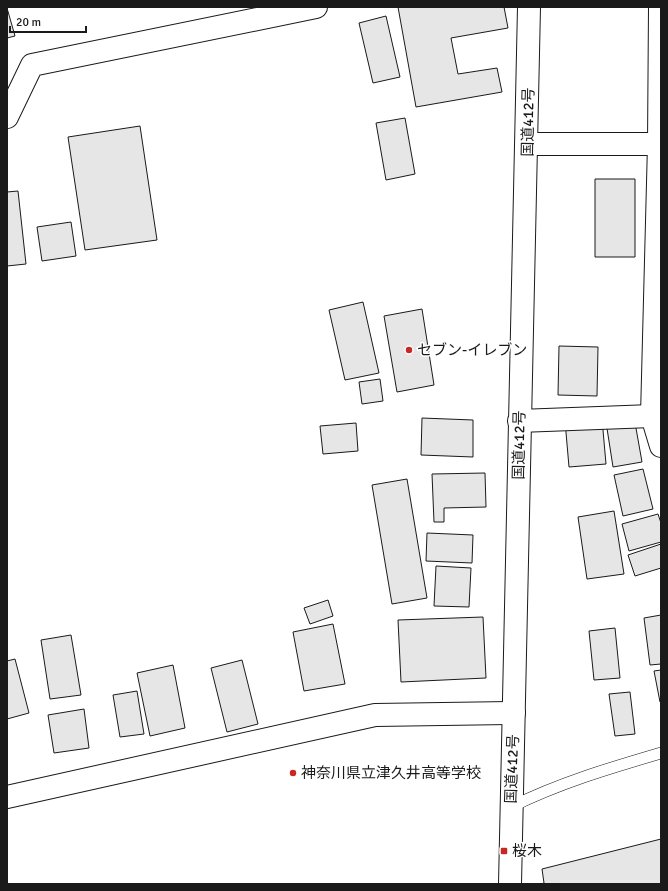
<svg xmlns="http://www.w3.org/2000/svg" width="668" height="891" font-family="Signika,'Noto Sans JP',sans-serif">
<rect width="100%" height="100%" fill="#fff"/>
<path fill="#e6e6e6" stroke="#1a1a1a" d="M398,7h106l4,21 -57,10 7,36 39,-6 5,24 -86,15z
M7,8l8,28 -8,2z
M386,16l14,61 -27,6 -14,-60z
M405,118l10,56 -29,6 -10,-57z
M140,126l17,114 -72,10 -17,-113z
M595,179h40v78h-40z
M18,191l8,73 -19,2v-74z
M71,222l5,34 -34,5 -5,-34z
M363,302l16,71 -34,7 -16,-70z
M422,309l12,76 -37,7 -13,-76z
M559,346l39,1 -1,49 -39,-1z
M380,379l3,22 -21,3 -3,-22z
M634,417l8,45 -29,5 -7,-45z
M422,418l51,2v37l-52,-2z
M602,419l4,45 -37,3 -4,-46z
M356,423l2,28 -35,3 -3,-28z
M643,469l10,40 -30,7 -9,-41z
M485,473l1,34 -42,1v14h-10l-2,-48z
M407,479l20,119 -35,6 -20,-119z
M614,511l10,63 -37,5 -9,-62z
M658,514l3,9v19l-32,9 -7,-27z
M427,533l46,2 -1,28 -46,-2z
M661,544v24l-26,8 -7,-21z
M436,566l35,2 -2,39 -35,-1z
M328,600l5,16 -23,8 -6,-16z
M661,615v49l-11,1 -6,-47z
M483,617l3,61 -85,4 -3,-62z
M333,624l12,60 -41,7 -11,-59z
M615,628l5,50 -26,2 -5,-49z
M71,635l10,60 -31,4 -9,-59z
M15,659l14,54 -22,6v-58z
M242,660l16,64 -31,8 -16,-64z
M173,665l12,63 -35,8 -13,-63z
M661,670v32h-1l-6,-31z
M137,691l7,43 -24,3 -7,-42z
M630,692l5,42 -20,2 -6,-42z
M84,709l5,39 -35,5 -6,-38z
M661,839v45h-119l2,-1 -2,-14z"/>
<g fill="none" stroke-linecap="round" stroke-linejoin="round">
<defs>
<path id="service" d="M511,807c48,-24 99,-39 150,-54"/>
<path id="minor" d="M7,117l25,-52 284,-58
M659,144l1,-137
M519,421l133,-5
M7,797l368,-82 139,-2"/>
<path id="tertiary" d="M528,144h133
M659,144l-7,272 9,30"/>
<path id="trunk" d="M510,884l19,-877"/>
</defs>
<use href="#service" stroke="#1a1a1a" stroke-width="12"/>
<use href="#minor" stroke="#1a1a1a" stroke-width="24"/>
<use href="#tertiary" stroke="#1a1a1a" stroke-width="24"/>
<use href="#trunk" stroke="#1a1a1a" stroke-width="24"/>
<use href="#service" stroke="#fff" stroke-width="11"/>
<use href="#minor" stroke="#fff" stroke-width="22"/>
<use href="#tertiary" stroke="#fff" stroke-width="22"/>
<use href="#trunk" stroke="#fff" stroke-width="22"/>
</g>
<g fill="#c62828" stroke="#fff" stroke-width="1.5">
<circle cx="409" cy="350" r="4"/>
<circle cx="293" cy="773" r="4"/>
<rect x="500" y="847" width="8" height="8" rx="2"/>
</g>
<g text-anchor="middle" stroke-width="3" stroke-linejoin="round" paint-order="stroke">
<g font-size="15" fill="#1a1a1a" stroke="#fff">
<text transform="translate(528 122) rotate(-89)" y="5">国道412号</text>
<text transform="translate(519 445) rotate(-89)" y="5">国道412号</text>
<text transform="translate(512 769) rotate(-88)" y="5">国道412号</text>
</g>
<g font-size="15" fill="#1a1a1a" stroke="#fff" text-anchor="start">
<text x="417" y="355">セブン-イレブン</text>
<text x="301" y="778">神奈川県立津久井高等学校</text>
<text x="512" y="856">桜木</text>
</g>
</g>
<rect width="668" height="891" fill="none" stroke="#1a1a1a" stroke-width="16"/>
<path d="M10 26v6h76v-6" fill="none" stroke="#1a1a1a" stroke-width="2"/>
<text x="16" y="26" font-size="12" fill="#1a1a1a" stroke="#ffffff" stroke-width="3" paint-order="stroke">20 m</text>
</svg>
